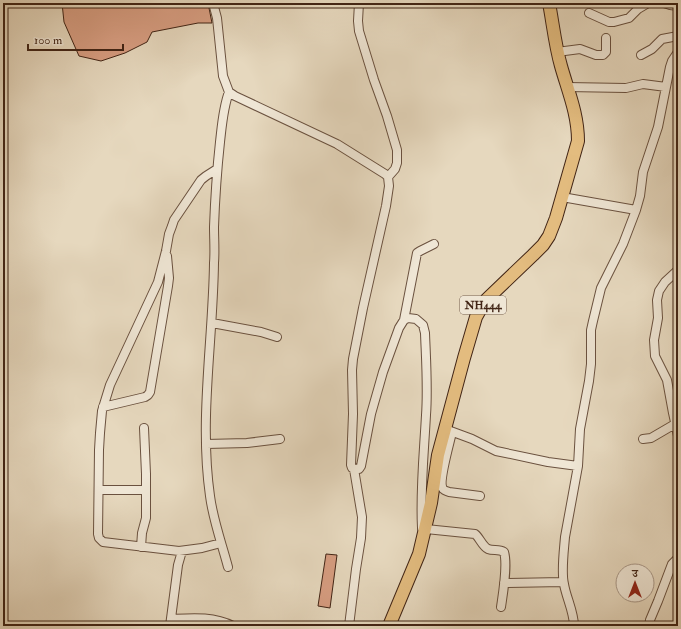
<svg xmlns="http://www.w3.org/2000/svg" width="681" height="629" font-family="'IM FELL Double Pica','Noto Serif Devanagari',serif">
<rect width="100%" height="100%" fill="#e6d8be"/>
<filter id="stains"><feTurbulence type="fractalNoise" baseFrequency=".005" numOctaves="4"/><feColorMatrix values="0 0 0 0 .2 0 0 0 0 .09 0 0 0 0 .02 0 0 0 .5 -.17"/></filter>
<radialGradient id="worn" r=".72"><stop offset=".6" stop-color="#630" stop-opacity="0"/><stop offset="1" stop-color="#630" stop-opacity=".3"/></radialGradient>
<path fill="#d79d81" stroke="#412415" d="M62,3h146l4,20h-14l-46,9 -5,10 -22,11 -24,8 -22,-5 -15,-34z
M326,554l11,1 -7,53 -12,-2z"/>
<g fill="none" stroke-linecap="round" stroke-linejoin="round">
<defs>
<path id="minor" d="M213,3l4,15 6,58 6,16 6,4 102,48 48,30 3,3 1,9 -3,20 -23,102 -10,51 -1,11 1,44 -2,51 1,3 7,1 2,-3 10,-52 12,-42 16,-44 5,-8 4,-2 8,1 7,6 2,8c1,27 3,55 1,82 -2,38 -6,75 -4,113
M359,3l-1,18 1,10 15,49 13,36 10,34v13l-2,6 -7,8
M664,3l6,2 8,1
M589,13l20,9h5l15,-4 9,-9 10,-6
M557,52l23,-3 16,6h7l3,-3v-14
M641,55l11,-6 10,-10 16,-3
M567,87l59,1 17,-4 23,3
M217,169l-11,7 -5,4 -27,40 -2,6 -3,8 -3,17 -8,31 -48,103 -8,26 -2,22 -1,17 -1,84 1,4 4,4 76,9 23,-3 19,-5
M562,197l74,13
M678,270l-13,12 -6,9 -2,9 1,18 -4,22 1,16 12,24 6,33 5,23
M404,320l13,-67 3,-2 14,-7
M212,323l49,9 16,5
M103,407l42,-10 3,-2 2,-3 18,-106 1,-8 -2,-22
M445,429l27,10 24,12 5,1 47,10 30,4
M452,432c-2,10 -14,50 -9,57 2,2 4,2 6,3l31,4
M643,439l8,-1 24,-14
M206,444l41,-1 33,-4
M99,490h47
M426,529l49,5c5,4 7,12 13,15 5,2 11,0 16,3 4,13 -1,41 -3,55
M141,547l1,-14 4,-15v-44l-2,-46
M228,567c-6,-23 -15,-47 -18,-71 -11,-77 3,-155 4,-233 1,-12 0,-24 0,-36 1,-28 3,-57 6,-85 2,-17 3,-34 9,-50
M504,583l59,-1
M171,619c21,-1 42,-3 62,7
M170,626l8,-61 4,-14
M349,626l7,-57 5,-31 1,-21 -8,-48
M574,626c0,-14 -8,-29 -10,-42 -3,-12 0,-34 1,-47l13,-71 2,-37 9,-48 2,-17v-34l2,-9 8,-33 22,-44 13,-34 4,-14 3,-24 15,-45 12,-60 2,-6 6,-9
M649,626l1,-6 8,-19 14,-37 6,-6"/>
<path id="highway" d="M389,626l30,-72 12,-51 7,-48 26,-97 12,-41 5,-9 6,-9 46,-44 10,-10 6,-9 7,-18 22,-77c0,-27 -10,-50 -17,-75 -6,-21 -8,-42 -12,-63"/>
</defs>
<use href="#minor" stroke="#6a513f" stroke-width="10"/>
<use href="#highway" stroke="#412415" stroke-width="14"/>
<use href="#minor" stroke="#efe6d5" stroke-width="8"/>
<use href="#highway" stroke="#e3bc7f" stroke-width="12"/>
</g>
<g text-anchor="middle" stroke-width="3" stroke-linejoin="round" paint-order="stroke">
<rect fill="#efe6d5" stroke="#755e4f" stroke-width="1" x="460" y="296" width="46" height="18" rx="3"/>
<g font-size="11" font-weight="bold" fill="#412415">
<text x="483" y="309">NH444</text>
</g>
</g>
<rect width="681" height="629" fill="none" stroke="#e6d8be" stroke-width="16"/>
<rect x="4" y="4" width="673" height="621" fill="none" stroke="#412415" stroke-width="2"/>
<rect x="8" y="8" width="665" height="613" fill="none" stroke="#412415"/>
<g transform="translate(635 583)"><circle r="19" fill="#efe6d5" stroke="#a99888"/>
<path d="M0-3L7 15L0 10L-7 15Z" fill="#8f2418"/>
<text y="-6" font-size="11" font-weight="bold" text-anchor="middle" fill="#412415">उ</text>
</g>
<path d="M28 44v6h95v-6" fill="none" stroke="#412415" stroke-width="2"/>
<text x="34" y="44" font-size="12" fill="#412415" stroke="#efe6d5" stroke-width="3" paint-order="stroke">100 m</text>
<rect width="100%" height="100%" filter="url(#stains)"/>
<rect width="100%" height="100%" fill="url(#worn)"/>
</svg>
